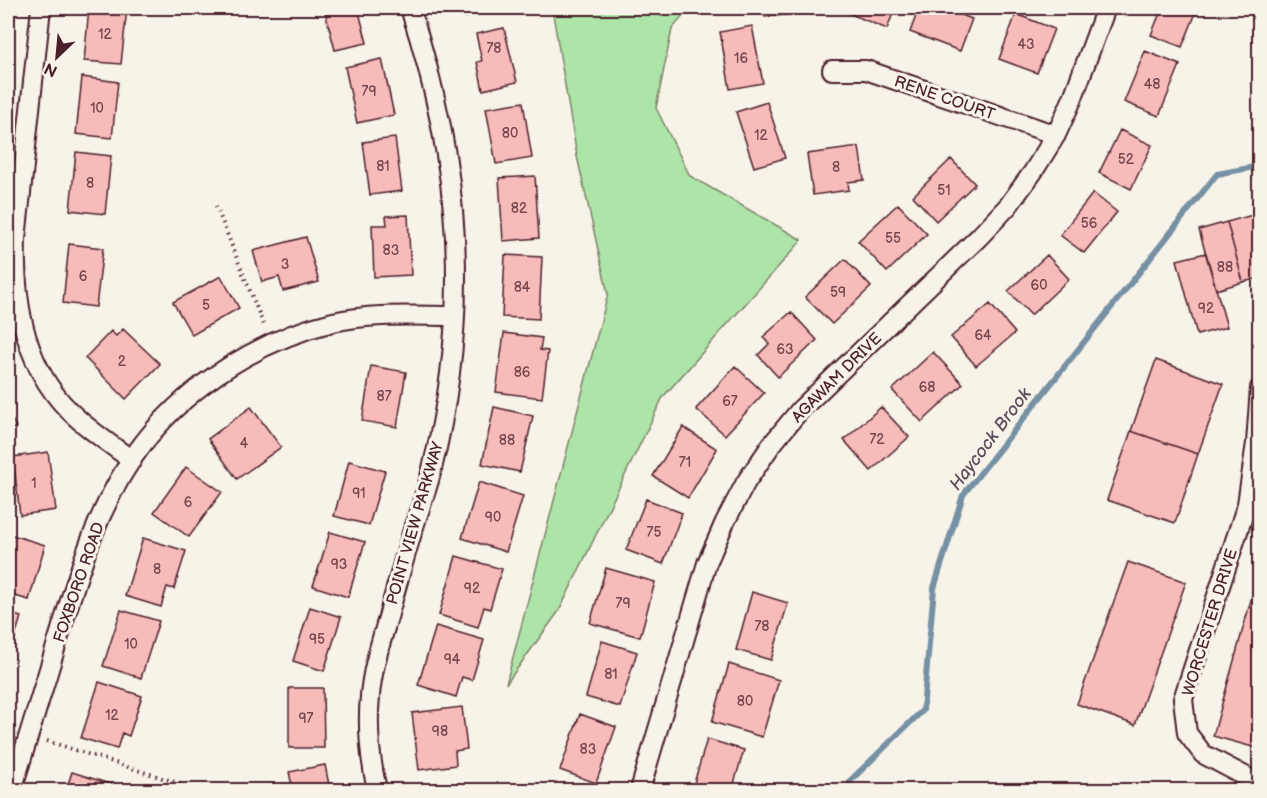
<svg xmlns="http://www.w3.org/2000/svg" width="1267" height="798" font-family="'Balsamiq Sans',sans-serif">
<rect width="100%" height="100%" fill="#f7f3e8"/>
<filter id="ink" filterUnits="userSpaceOnUse"><feTurbulence type="fractalNoise" baseFrequency=".0167" numOctaves="2"/><feDisplacementMap in="SourceGraphic" scale="12" xChannelSelector="R" yChannelSelector="G"/><feConvolveMatrix kernelMatrix="1 2 1 2 8 2 1 2 1" color-interpolation-filters="sRGB"/></filter>
<g filter="url(#ink)">
<path fill="#ade4a7" stroke="#7c8269" stroke-width="1.5" d="M552,8h138l-18,21 -16,79 34,68 112,64 -139,157 -104,214 -53,73 102,-390 -31,-138z"/>
<g fill="none" stroke-linecap="round" stroke-linejoin="round">
<path stroke="#7690a4" stroke-width="6" d="M849,790l1,-9 73,-71 11,-122 29,-93 254,-321 43,-8"/>
</g>
<path fill="#f7bbb9" stroke="#4a1f2b" stroke-width="1.5" d="M89,8h38l-6,56 -37,-3z
M324,8h34l9,35 -32,7z
M464,8h35l-33,9z
M764,8h51l1,4 -51,5z
M836,8h59l-8,21z
M919,8h23l30,11 -12,32 -50,-19z
M1162,8h36l-16,39 -31,-12z
M1016,14l38,15 -17,44 -38,-14z
M752,26l11,57 -33,6 -10,-57z
M504,28l13,54 -34,8 -6,-28 5,-1 -6,-27z
M1145,51l35,14 -21,51 -35,-14z
M382,59l12,56 -37,8 -12,-56z
M82,77l36,5 -6,56 -36,-4z
M523,102l9,56 -36,6 -10,-56z
M767,102l18,56 -31,9 -18,-55z
M1120,130l32,15 -21,44 -32,-16z
M395,138l7,53 -32,4 -7,-53z
M859,147l5,33 -16,2 1,8 -36,5 -6,-41z
M76,152l35,4 -6,58 -35,-4z
M951,159l24,25 -39,37 -23,-25z
M535,176l4,62 -36,3 -4,-63z
M1093,193l24,19 -33,41 -24,-18z
M898,204l29,30 -40,38 -29,-31z
M1260,213v65l-17,4 -16,-60z
M408,215l3,60 -37,2 -2,-52h15l-1,-9z
M1227,222l16,60 -27,8 -17,-60z
M306,237l13,45 -36,9 -4,-14 -17,5 -9,-31z
M69,244l34,4 -7,59 -33,-4z
M1206,253l21,74 -30,8 -20,-75z
M505,255l37,2 -3,62 -37,-2z
M1047,255l22,24 -38,36 -23,-24z
M845,259l26,28 -39,37 -27,-27z
M221,276l18,32 -47,27 -19,-33z
M990,304l25,29 -39,33 -25,-29z
M791,312l26,28 -39,37 -20,-22 11,-11 -6,-7z
M123,329l37,35 -34,35 -41,-41 26,-27 5,5z
M504,333l38,5 -2,12 8,1 -6,47 -46,-6z
M933,352l30,32 -41,38 -30,-32z
M1156,360l67,24 -25,70 -67,-23z
M371,366l35,6 -9,55 -35,-6z
M735,366l29,27 -39,42 -29,-26z
M251,407l30,40 -44,32 -29,-40z
M494,407l39,9 -13,56 -38,-8z
M881,407l28,30 -38,34 -27,-31z
M8,413l8,14 -8,5z
M683,427l34,22 -29,49 -35,-22z
M1131,431l67,23 -23,69 -68,-23z
M48,452l8,58 -36,5 -7,-58z
M349,461l36,10 -16,54 -35,-9z
M186,467l36,25 -33,45 -35,-25z
M479,482l44,14 -17,56 -44,-14z
M646,499l36,14 -19,51 -37,-14z
M330,532l35,10 -17,55 -35,-11z
M9,534l36,11 -16,55 -21,-6z
M143,538l43,13 -12,38 -7,-2 -6,20 -36,-11z
M456,556l46,13 -12,40 -6,-2 -6,20 -39,-12z
M1128,562l58,20 -51,143 -58,-21z
M606,568l49,14 -15,55 -50,-14z
M1254,589l6,1v159l-47,-13z
M752,592l36,11 -17,57 -35,-10z
M310,607l31,10 -17,54 -31,-10z
M121,610l38,11 -18,57 -38,-12z
M8,613l13,4 -13,42z
M436,626l48,14 -12,40 -10,-3 -6,20 -38,-12z
M602,641l35,11 -17,55 -34,-10z
M729,664l50,16 -17,57 -50,-15z
M99,682l43,14 -13,40 -7,-3 -5,16 -36,-11z
M289,688h34l1,60h-35z
M462,707l5,42 -12,2 1,14 -37,5 -7,-57z
M580,714l36,13 -20,56 -36,-13z
M707,739l37,11 -12,40h-40z
M325,765l5,25h-37l-4,-18z
M72,772l41,13 -2,5h-45z
M465,784l2,6h-22z"/>
<g fill="none" stroke-linecap="round" stroke-linejoin="round">
<defs>
<path id="street" d="M41,8l-25,231c-2,66 9,134 62,180 17,15 36,28 54,41
M832,70h34l190,65
M1260,388l-4,55 -9,61 -64,195 4,34 16,21 57,30
M12,790c15,-49 30,-98 45,-147 21,-70 42,-143 88,-202 46,-58 117,-102 188,-119 40,-9 82,-6 122,-6
M377,790c-7,-31 -10,-62 -7,-94 2,-26 10,-51 17,-75 8,-29 16,-59 25,-88 6,-20 14,-40 19,-60 41,-161 30,-309 -21,-465
M640,790l67,-227 18,-41 21,-40 26,-38 28,-34 179,-173 29,-31 25,-34 23,-37 16,-35 34,-92"/>
</defs>
<use href="#street" stroke="#4a1f2b" stroke-width="22"/>
<path stroke="#4a1f2b" stroke-width="4" stroke-dasharray="1.5 4.5" stroke-linecap="butt" d="M216,206l48,120
M47,741l134,43"/>
<use href="#street" stroke="#f7f3e8" stroke-width="18"/>
</g>
</g>
<g text-anchor="middle" stroke-width="6" stroke-linejoin="round" paint-order="stroke">
<g font-size="14" fill="#75464e">
<text x="105" y="39">12</text>
<text x="1026" y="49">43</text>
<text x="494" y="53">78</text>
<text x="741" y="63">16</text>
<text x="1152" y="89">48</text>
<text x="369" y="96">79</text>
<text x="97" y="113">10</text>
<text x="510" y="138">80</text>
<text x="761" y="140">12</text>
<text x="1126" y="164">52</text>
<text x="383" y="171">81</text>
<text x="836" y="172">8</text>
<text x="90" y="188">8</text>
<text x="944" y="195">51</text>
<text x="519" y="213">82</text>
<text x="1089" y="228">56</text>
<text x="893" y="243">55</text>
<text x="391" y="255">83</text>
<text x="285" y="269">3</text>
<text x="1225" y="272">88</text>
<text x="83" y="281">6</text>
<text x="1039" y="290">60</text>
<text x="522" y="292">84</text>
<text x="838" y="297">59</text>
<text x="206" y="310">5</text>
<text x="1206" y="313">92</text>
<text x="983" y="340">64</text>
<text x="785" y="354">63</text>
<text x="122" y="366">2</text>
<text x="522" y="377">86</text>
<text x="927" y="392">68</text>
<text x="384" y="401">87</text>
<text x="730" y="406">67</text>
<text x="877" y="444">72</text>
<text x="507" y="445">88</text>
<text x="244" y="448">4</text>
<text x="685" y="467">71</text>
<text x="34" y="488">1</text>
<text x="359" y="498">91</text>
<text x="188" y="507">6</text>
<text x="493" y="522">90</text>
<text x="654" y="537">75</text>
<text x="339" y="569">93</text>
<text x="157" y="574">8</text>
<text x="472" y="593">92</text>
<text x="623" y="608">79</text>
<text x="762" y="631">78</text>
<text x="317" y="644">95</text>
<text x="131" y="649">10</text>
<text x="452" y="664">94</text>
<text x="611" y="679">81</text>
<text x="745" y="706">80</text>
<text x="112" y="720">12</text>
<text x="306" y="723">97</text>
<text x="440" y="736">98</text>
<text x="588" y="754">83</text>
</g>
<g font-size="16" fill="#4a1f2b" stroke="#f7f3e8">
<text transform="translate(945 97) rotate(19)" y="6">RENE COURT</text>
<text transform="translate(836 377) rotate(-45)" y="6">AGAWAM DRIVE</text>
<text transform="translate(414 523) rotate(-74)" y="6">POINT VIEW PARKWAY</text>
<text transform="translate(78 582) rotate(-71)" y="6">FOXBORO ROAD</text>
<text transform="translate(1209 622) rotate(-73)" y="6">WORCESTER DRIVE</text>
</g>
<g font-size="18" font-style="italic" fill="#5c4e5e" stroke="#f7f3e8">
<text transform="translate(990 439) rotate(-53)" y="6">Haycock Brook</text>
</g>
</g>
<rect width="1267" height="798" fill="none" stroke="#f7f3e8" stroke-width="30"/>
<rect x="15" y="15" width="1237" height="768" fill="none" stroke="#4a1f2b" stroke-width="2" filter="url(#ink)"/>
<g transform="translate(57 57) rotate(206)" stroke="#f7f3e8" stroke-width="4.5" paint-order="stroke">
<path d="M0-4.5L10 22L0 15L-10 22Z" fill="#4a1f2b"/>
<text y="-9" font-size="16" font-weight="bold" text-anchor="middle" fill="#4a1f2b">N</text>
</g>
</svg>
